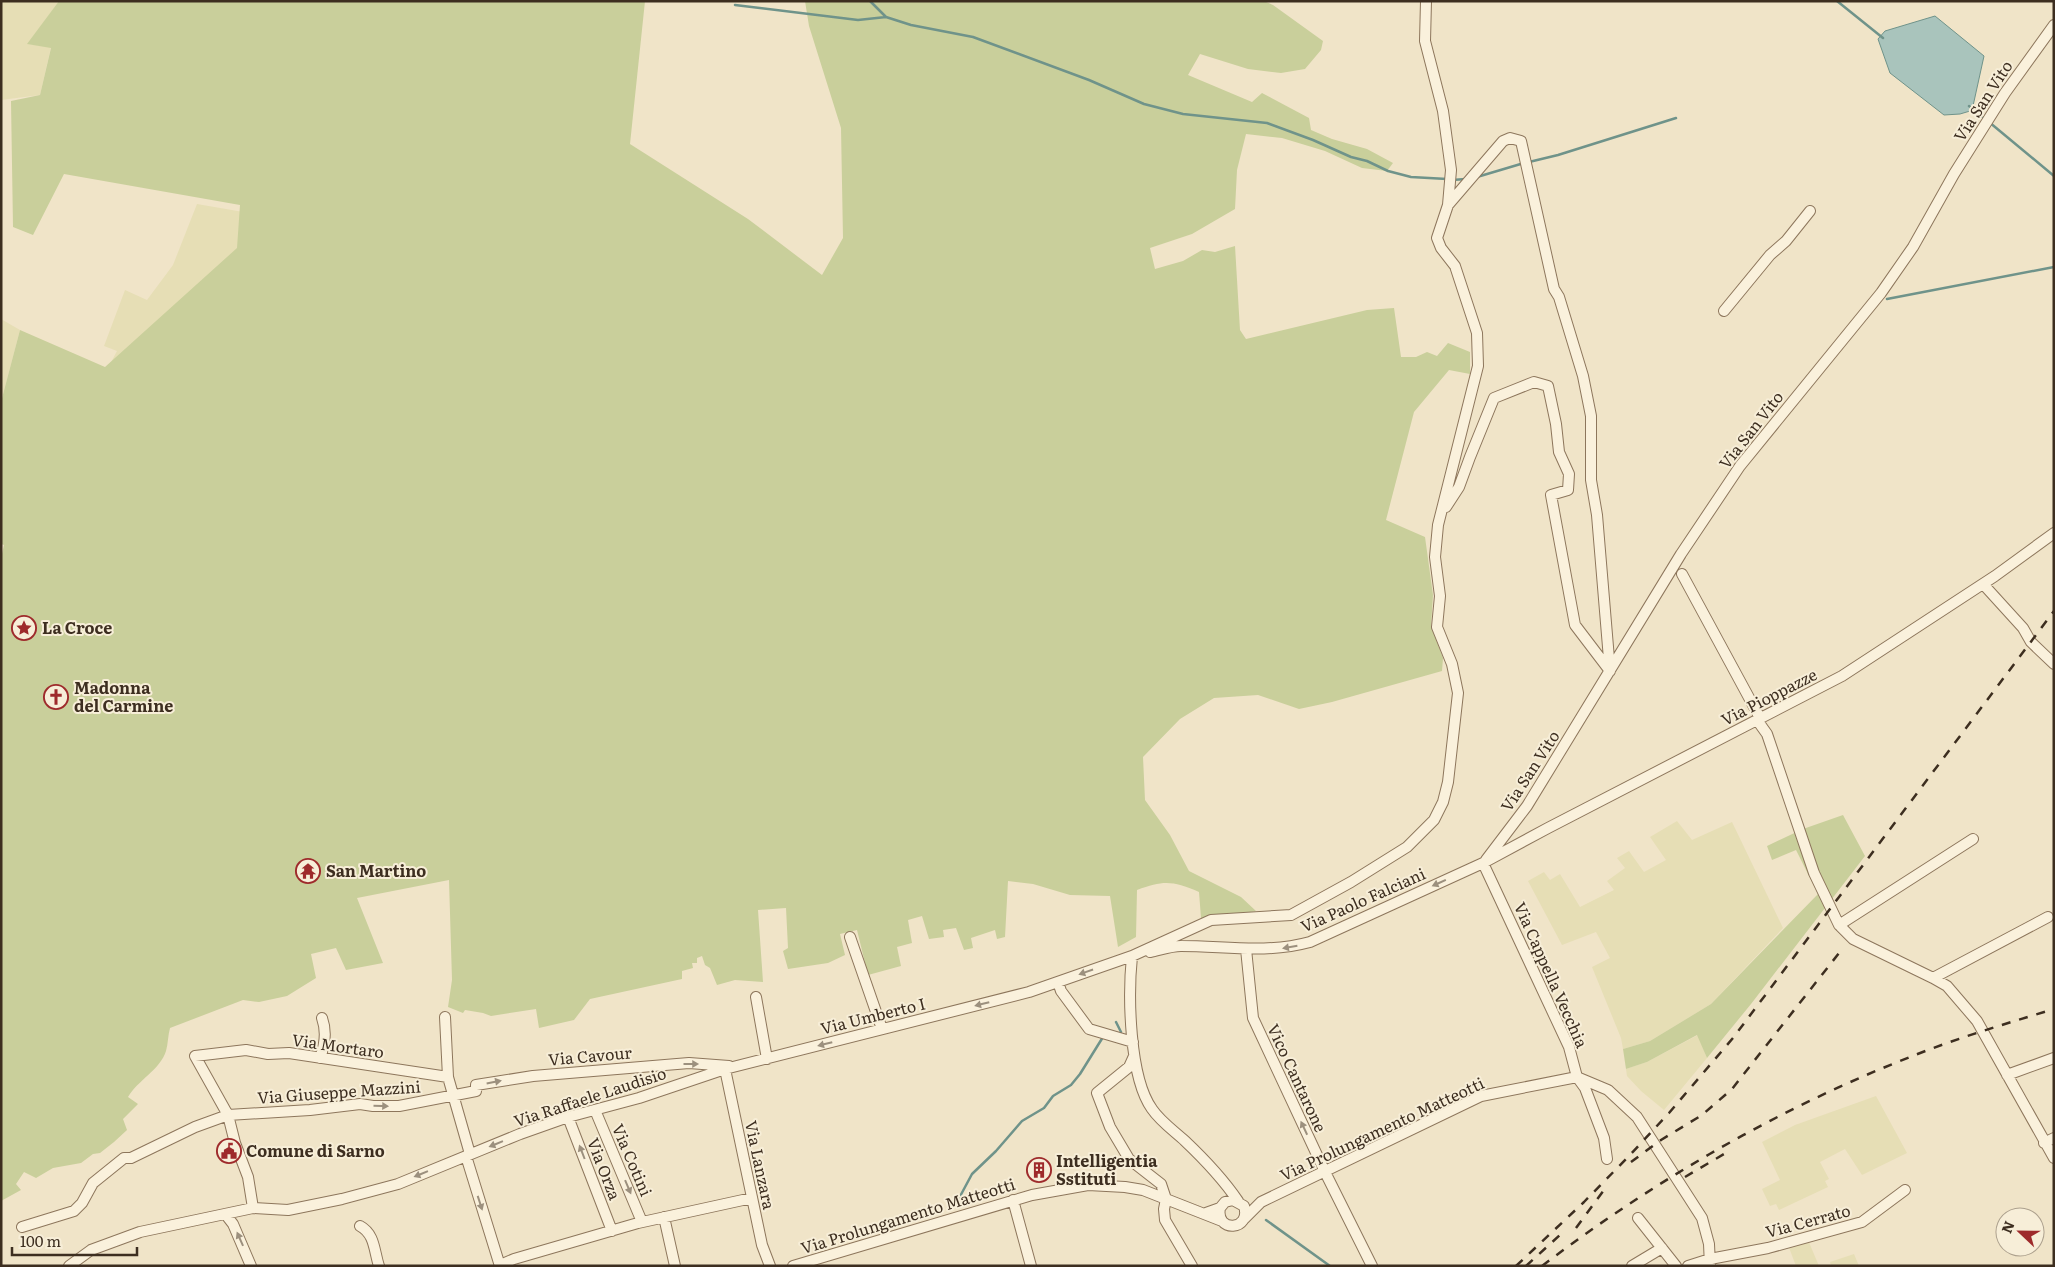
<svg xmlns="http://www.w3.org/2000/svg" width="2055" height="1267" font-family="Literata,serif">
<rect width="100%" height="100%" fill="#f0e4c8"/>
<path fill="#e6deb5" d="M1,1h58l-31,43 23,3 -11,48 -39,5z
M197,204l52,9 -1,39 -150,135 19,-36 -13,-5 21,-56 22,10 26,-35z
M1,319l19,11 -19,72z
M1677,821l15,19 40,-18 51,106 -72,76 -61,37 -27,8 -2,-11 -29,-71 18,-9 -14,-26 -34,13 -34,-64 16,-9 6,8 10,-6 20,33 34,-17 -7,-9 18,-13 -8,-10 12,-7 15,21 22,-12 -16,-23z
M1698,1035l9,23 -43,52 -23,-19 -14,-15 -1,-7 21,-7z
M1876,1096l31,57 -45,22 -17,-26 -25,13 9,17 -4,2 3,6 -49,23 -3,-6 -6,2 -8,-17 18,-9 -18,-38 33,-17z
M1808,1240l11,26h-23l-8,-21z
M1854,1254l5,12h-28l-1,-4z"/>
<path fill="#c9cf9b" d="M59,1h586l-15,143 118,75 74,56 21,-37 -2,-110 -32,-102 -4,-25h459l9,4 50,36 -2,9 -16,19 -24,4 -33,-4 -48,-15 -12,21 64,27 10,-9 47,25 2,12 21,9 35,10 26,14 -6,8 -25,-3 -37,-17 -43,-13 -36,-4 -9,36 -2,39 -43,25 -42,14 5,21 28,-8 19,-11 13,2 20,-6 5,84 6,9 121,-29 27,-2 7,49h15l11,-5 10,4 11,-13 22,9v22l-21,-4 -35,42 -28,108 39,17 8,58 -2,31 12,32 -1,13 -110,31 -33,7 -41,-14 -44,3 -34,21 -37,38 2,43 25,35 19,36 52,26 15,14 -26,5 -29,2 -2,-26c-26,-11 -35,-12 -62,-2l-1,47 -18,10 -8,-51 -40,-1 -37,-11 -25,-3 -3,56 -8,2 -2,-9 -24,8 2,10 -9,2 -8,-22 -13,2 1,7 -15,2 -7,-23 -14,4 4,23 -15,4 4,19 -33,9 -11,-45 -17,4 5,21 -17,8 -40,6 -5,-18 5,-3 -2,-40 -28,2 5,72 -28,-2 -18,5 -7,-17 -5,-3 -3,-9 -5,2v5h-5l1,5 -11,3v8l-92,20 -16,21 -35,8 -3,-19 -45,7 -8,-3 -18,-3 -2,3 -15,-6 4,-27 -3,-100 -92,18 26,65 -37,7 -10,-22 -25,6 5,24 -29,18 -28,6 -16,-2 -73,28c-2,7 -2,16 -4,23 -6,19 -28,29 -38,46l10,7 -15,15 4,11 -13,12 -14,11 -7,1 -12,9 -28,5 -17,10 -12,-6 -8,12 5,6 -20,11v-643l3,-13 -3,-1v-142l19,-72 85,37 132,-119 3,-43 -176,-31 -31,61 -20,-8 -2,-126 29,-6 11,-47 -24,-4z
M1843,815l22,41 -114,148 -44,54 -10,-23 -50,27 -21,7 -3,-20 27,-8 61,-37 107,-110 -22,-44 -24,10 -5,-14 36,-17z"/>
<path fill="#a9c4bc" stroke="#6f938a" d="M1935,16l49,40 -11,50 -3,5 -10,3 -16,1 -54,-42 -12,-34 7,-8z"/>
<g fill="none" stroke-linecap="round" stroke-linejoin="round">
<path stroke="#6f938a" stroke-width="2.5" d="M870,1l16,16
M1837,1l46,37
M735,5l123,15 28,-3 25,8 62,12 116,43 55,24 39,10 84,9 46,17 38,17 16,4 21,10 23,6 36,2
M1969,106l16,13
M1989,122l65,54
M1529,162l29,-7 118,-37
M1477,177l47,-14
M1452,180l14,-1
M1887,299l167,-32
M1116,1022l5,10
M957,1202l15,-28 24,-23 26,-30 22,-13 9,-12 18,-11 9,-11 23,-37
M1266,1220l64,46"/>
<defs>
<path id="minor" d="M1448,205l55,-64 7,-3 11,3 33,148 5,8 24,79 8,40v64l6,35 13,156
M1724,311l46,-56 16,-14 24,-30
M1446,507l13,-20 11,-30 24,-59 40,-16 14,4 8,38 3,28 10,22 -1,16 -17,5 24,130 35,46
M1682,574l78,144
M1983,584l40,44 8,14 23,22
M1757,720l10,14 47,139 25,52 14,14 80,39 14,8 30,35 77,137
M1486,860l41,-54 154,-252 59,-88 141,-173 32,-46 41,-73 51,-81 49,-68
M1483,863l86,184 8,30 8,11 19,50 3,21
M1839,925l134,-86
M850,937l32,92
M1246,949l7,69 72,154 47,94
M1150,952c10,-2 21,-6 31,-6 44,0 85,8 129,-4l173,-79 65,-35 294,-152 153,-100 59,-43
M1132,956c-4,39 -3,121 20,153 8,12 22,22 33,32 19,18 38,38 53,60
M1933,978l115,-61
M1058,982l3,9 28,38 44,13
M756,997l11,62
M445,1017l3,60 22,77
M1134,1056l-5,11 -32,26 13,34 19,32 32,25 5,15 -2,10 1,11 27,46
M320,1058c5,-13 7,-26 2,-40
M725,1069l37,176 8,21
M2007,1075l47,-17
M1577,1077l31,13 29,27 65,101 7,26 1,22
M595,1110l47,112
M568,1117l44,114
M2044,1143l10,-5
M466,1156l34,110
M1013,1200l18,66
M253,1208l-5,-31 -13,-34 -7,-28 -33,-59 51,-6 22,4 21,-1 159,24
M1206,1213l14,-5 5,-6 8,-2 11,6c8,25 -29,27 -24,2
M226,1215l7,9 18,42
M664,1217l11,49
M1638,1218l38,48
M1244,1219l17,-17 220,-106 96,-19
M360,1226c15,8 14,25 19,40
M22,1227l52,-16 8,-8 11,-20 31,-25h7l64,-31 33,-12 82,-5 50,-6 13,2h26l77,-15v-6l57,-9 156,-13 40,3
M500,1265l14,-6 124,-36 114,-25
M69,1266l22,-16 49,-18 113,-24 35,2 54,-11 56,-15 122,-50 48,-17 71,-19 86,-29 304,-77 103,-36 79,-36 80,-5 60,-33 56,-35 27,-27 9,-18 5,-20 10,-89 -6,-29 -15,-37 3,-31 -5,-39 3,-32 40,-159 -1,-33 -22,-67 -14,-18 -4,-10 11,-33 3,-35 -8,-59 -18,-70 1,-40
M793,1266l239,-71 56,-10 37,2 18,3 79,31
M1632,1266l30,-18
M1688,1266l22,-7 58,-11 94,-26 43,-32"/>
</defs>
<use href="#minor" stroke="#8d765c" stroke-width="12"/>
<use href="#minor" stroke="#faf1dc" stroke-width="10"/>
<path stroke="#3d2e20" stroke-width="2.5" stroke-dasharray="9 9" stroke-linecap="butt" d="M1631,1162l30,-22 41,-25 30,-26 111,-141
M1685,1177l39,-23
M1576,1228l28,-38
M1516,1266l68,-64 45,-46 40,-43 64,-75 321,-427
M1526,1266l35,-32
M1542,1266c113,-86 236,-157 368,-209 47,-19 95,-33 144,-48"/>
</g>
<defs><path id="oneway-solid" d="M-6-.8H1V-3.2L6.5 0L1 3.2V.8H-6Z" transform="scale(1.25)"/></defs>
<g fill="#9c907e">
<use href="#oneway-solid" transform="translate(1439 883) rotate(156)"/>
<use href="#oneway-solid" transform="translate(1290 947) rotate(170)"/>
<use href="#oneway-solid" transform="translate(1086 972) rotate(161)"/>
<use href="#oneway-solid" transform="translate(982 1004) rotate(166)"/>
<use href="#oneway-solid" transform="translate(825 1044) rotate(166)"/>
<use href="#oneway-solid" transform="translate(691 1064)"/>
<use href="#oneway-solid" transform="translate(494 1082) rotate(-11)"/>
<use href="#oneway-solid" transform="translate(381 1106) rotate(2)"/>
<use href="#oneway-solid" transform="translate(1304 1128) rotate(-115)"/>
<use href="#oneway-solid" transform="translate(496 1144) rotate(158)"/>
<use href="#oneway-solid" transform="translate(582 1152) rotate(-111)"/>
<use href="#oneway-solid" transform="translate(421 1174) rotate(158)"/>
<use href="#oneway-solid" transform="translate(628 1187) rotate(67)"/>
<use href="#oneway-solid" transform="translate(480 1203) rotate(72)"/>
<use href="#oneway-solid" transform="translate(240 1239) rotate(-114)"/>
</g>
<defs>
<symbol id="sight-ring" viewBox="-11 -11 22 22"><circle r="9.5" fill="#f7eed8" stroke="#9e2a2b" stroke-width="1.5"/><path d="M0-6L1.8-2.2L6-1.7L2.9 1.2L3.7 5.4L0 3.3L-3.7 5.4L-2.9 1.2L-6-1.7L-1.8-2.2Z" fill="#9e2a2b"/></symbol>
<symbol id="church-ring" viewBox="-11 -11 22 22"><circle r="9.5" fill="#f7eed8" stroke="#9e2a2b" stroke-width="1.5"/><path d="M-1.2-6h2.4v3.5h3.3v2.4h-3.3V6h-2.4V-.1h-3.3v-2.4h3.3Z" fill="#9e2a2b"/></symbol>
<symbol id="temple-ring" viewBox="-11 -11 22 22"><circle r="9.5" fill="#f7eed8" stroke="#9e2a2b" stroke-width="1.5"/><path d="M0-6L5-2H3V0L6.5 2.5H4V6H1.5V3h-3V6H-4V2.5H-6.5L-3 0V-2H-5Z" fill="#9e2a2b"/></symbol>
<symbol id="civic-ring" viewBox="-11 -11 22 22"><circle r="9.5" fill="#f7eed8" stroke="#9e2a2b" stroke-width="1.5"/><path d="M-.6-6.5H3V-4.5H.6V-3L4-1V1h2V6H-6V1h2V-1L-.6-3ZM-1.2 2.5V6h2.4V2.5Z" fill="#9e2a2b"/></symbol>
<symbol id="building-ring" viewBox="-11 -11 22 22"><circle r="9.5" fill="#f7eed8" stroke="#9e2a2b" stroke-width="1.5"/><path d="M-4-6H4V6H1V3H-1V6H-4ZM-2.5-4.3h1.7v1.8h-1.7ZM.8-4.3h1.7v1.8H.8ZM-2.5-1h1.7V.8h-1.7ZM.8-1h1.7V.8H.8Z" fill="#9e2a2b"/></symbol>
</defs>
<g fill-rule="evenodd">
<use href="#sight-ring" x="10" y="614" width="28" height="28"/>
<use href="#church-ring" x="42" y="683" width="28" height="28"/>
<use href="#temple-ring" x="294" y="857" width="28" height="28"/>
<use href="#civic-ring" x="215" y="1137" width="28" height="28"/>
<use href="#building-ring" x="1025" y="1156" width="28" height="28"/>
</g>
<g text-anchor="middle" stroke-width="4" stroke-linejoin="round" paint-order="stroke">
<g font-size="16" fill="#3d2e20" stroke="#f7eed8">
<text transform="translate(1983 101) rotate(-57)" y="6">Via San Vito</text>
<text transform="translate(1751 430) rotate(-52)" y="6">Via San Vito</text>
<text transform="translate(1769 697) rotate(-27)" y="6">Via Pioppazze</text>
<text transform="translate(1530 771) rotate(-57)" y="6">Via San Vito</text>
<text transform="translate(1363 900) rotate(-24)" y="6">Via Paolo Falciani</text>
<text transform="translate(1551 975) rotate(66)" y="6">Via Cappella Vecchia</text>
<text transform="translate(873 1016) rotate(-14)" y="6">Via Umberto I</text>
<text transform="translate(338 1046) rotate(8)" y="6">Via Mortaro</text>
<text transform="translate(590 1056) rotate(-5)" y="6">Via Cavour</text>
<text transform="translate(1297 1078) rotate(65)" y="6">Vico Cantarone</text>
<text transform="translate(339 1092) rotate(-4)" y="6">Via Giuseppe Mazzini</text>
<text transform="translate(590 1097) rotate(-18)" y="6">Via Raffaele Laudisio</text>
<text transform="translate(1382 1129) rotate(-25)" y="6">Via Prolungamento Matteotti</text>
<text transform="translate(632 1160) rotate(67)" y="6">Via Cotini</text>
<text transform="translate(760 1165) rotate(78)" y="6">Via Lanzara</text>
<text transform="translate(604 1169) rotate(69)" y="6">Via Orza</text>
<text transform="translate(908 1216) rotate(-17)" y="6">Via Prolungamento Matteotti</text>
<text transform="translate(1808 1221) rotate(-15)" y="6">Via Cerrato</text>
</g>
<g font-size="16" font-weight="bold" fill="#3d2e20" stroke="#f7eed8" text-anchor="start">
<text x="42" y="634">La Croce</text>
<text x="74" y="694">Madonna<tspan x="74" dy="18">del Carmine</tspan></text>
<text x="326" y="877">San Martino</text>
<text x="246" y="1157">Comune di Sarno</text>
<text x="1056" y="1167">Intelligentia<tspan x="1056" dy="18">Sstituti</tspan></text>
</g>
</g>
<rect width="2055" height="1267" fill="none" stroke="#3d2e20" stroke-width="5"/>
<g transform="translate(2020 1232) rotate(292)"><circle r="24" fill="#f7eed8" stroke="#ada18e"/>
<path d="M0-4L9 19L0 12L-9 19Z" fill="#9e2a2b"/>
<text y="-8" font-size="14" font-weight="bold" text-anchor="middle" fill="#3d2e20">N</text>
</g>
<path d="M12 1247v8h125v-8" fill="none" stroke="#3d2e20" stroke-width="2.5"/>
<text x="20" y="1247" font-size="15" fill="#3d2e20" stroke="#f7eed8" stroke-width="4" paint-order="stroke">100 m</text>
</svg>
